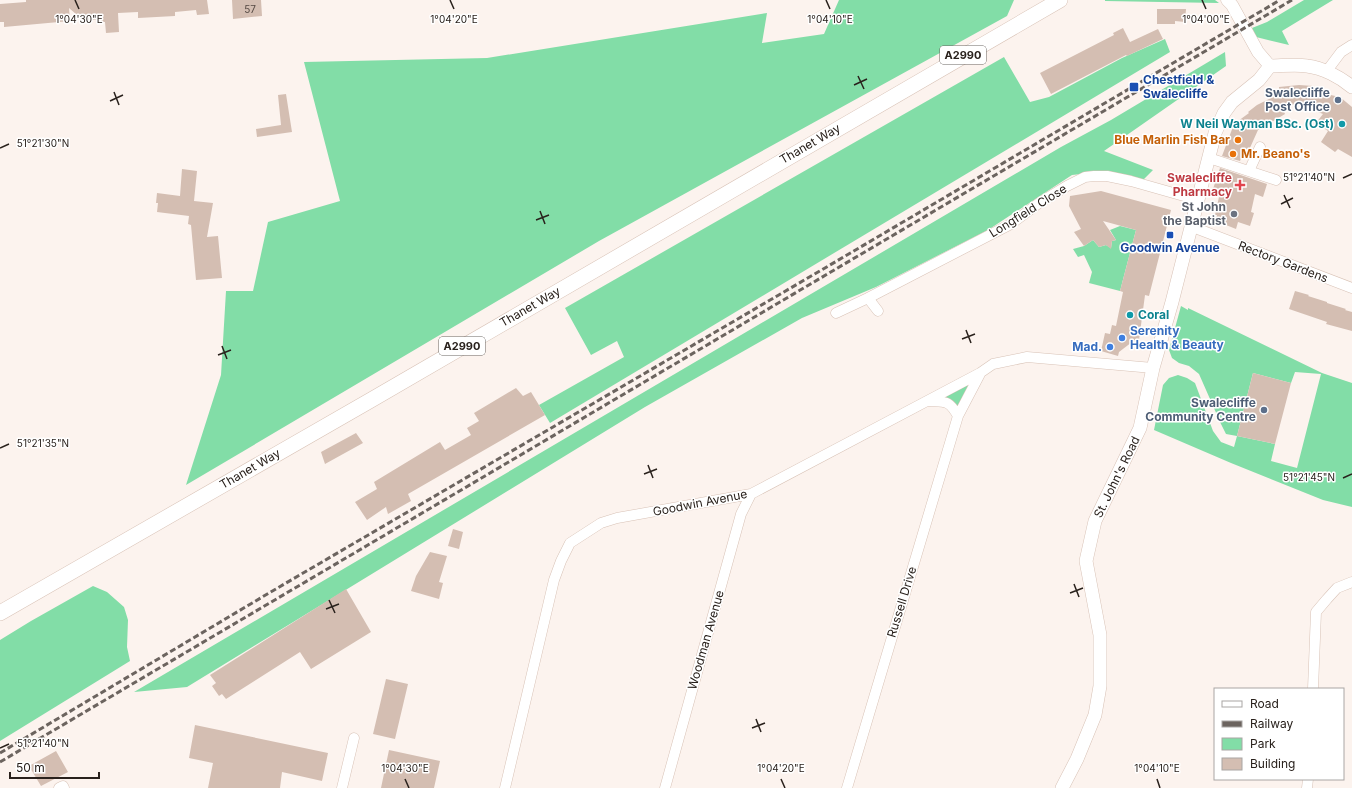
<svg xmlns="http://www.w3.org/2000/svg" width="1352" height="788" font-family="Inter,sans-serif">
<rect width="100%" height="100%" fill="#fcf3ee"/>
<path fill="#82dda7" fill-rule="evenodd" d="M839,0h175l-7,16 -408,225 -413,244 35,-110 5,-84h27l15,-69 72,-21 -36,-139 183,-4 280,-45 -5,30 62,-9z
M1105,0h110l4,3 -114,-2z
M1304,0h29l-51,31 7,14 -33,-8 -4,-9 15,-6z
M1165,39l5,13 -620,371 -11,-18 85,-48 -7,-16 -26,14 -26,-47 439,-251 26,45 19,-5 73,-39z
M1225,52l1,14 -122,85 49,19 -10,10 -44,-8 -27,3 -84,55 -112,57 -74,31 -157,89 -458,280 -53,5 927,-545 50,-27z
M1120,226l16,4 -16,61 -31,-8 3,-11 -8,-17 -6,2 -5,-8 11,-3 9,-6 6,7 7,-2 5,3 1,-7 4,-1 -6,-10z
M1181,306l7,4v-2l134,65 30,10v124l-29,-7 -92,-37 -77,-33 9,-45 6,-7 9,-3 9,3 8,5 18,48 8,11 13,5 3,-11 -11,-2 -5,-10 -22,-50 -10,-8 -10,-3 -7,-5 -3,-8zM1295,372l26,2 -24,94 -26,-7 4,-17 -38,-8 16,-63 38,10z
M980,373l-22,43 -5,-9 -25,-6z
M93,586l14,6 17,15 4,13 -1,27 3,14 -130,80v-101l31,-19z"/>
<path fill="#d4beb2" d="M26,0h181l2,14 -12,1 -1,-5 -21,2v4l-37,2v-6l-20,1 1,19 -13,1 -1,-11h-4v-3l-17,2 -15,-13 1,13 -66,6v-5h-4v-18l26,-2z
M232,0h29l1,16 -29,3z
M1157,9h29l-1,13 -10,-1v3h-18z
M1123,28l7,14 28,-13 5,10 -36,17 -1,-1 -75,39 -11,-21 74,-38 -1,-2z
M1299,85l14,1 -1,5 28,6 12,10v50l-14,-8 -3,3 -14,-10 7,-11 -12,-8 7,-9 -5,-2 4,-7 -22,-2 -18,4 3,7 -27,16 -9,20 -4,-2 -5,13 -18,-5 12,-32 15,-11 -1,-1 9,-7 22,-11v-7z
M286,94l6,38 -35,5 -1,-8 25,-4 -3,-30z
M1220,168l47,16 -4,13 -8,-3 -4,18 3,1 -4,13 -12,-4 -2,7 -20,-8 1,-6h-2l4,-18 -8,-2z
M182,169l15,2 -3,30 19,2 -6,34 11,-1 4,42 -26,2 -5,-55 -3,-1 1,-8 -32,-4 1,-9h-2l1,-10 23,3z
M1101,191l70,19 -22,86 -4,-1 -6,45 -3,-1 -17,13 -1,4 -17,-5 4,-18 5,1 2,-9 4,1 7,-34 -3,-1 16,-61 -33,-9 13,19 -4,1 -1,8 -5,-4 -7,2 -6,-7 -9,6 -10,-14 7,-3 -12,-23 1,-10z
M1295,291l14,4 -1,1 19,6v1l19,6 -1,1 7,2v19l-26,-7 1,-2 -38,-13z
M1253,373l38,10 -16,61 -38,-8z
M516,388l7,8 8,-4 14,23 -137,79 3,7 -23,13 -2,-7 -19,13 -12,-18 22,-13 -3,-7 66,-40 5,8 26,-15 -4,-7 12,-7 -5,-8z
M356,433l7,10 -38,21 -4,-12z
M453,529l10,3 -4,17 -11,-3z
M430,552l17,4 -8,26 4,1 -4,16 -28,-8 5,-15z
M346,589l25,43 -60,37 -11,-17 -74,47 -4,-5 -3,2 -7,-10 4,-3 -6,-8z
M386,679l22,5 -13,55 -22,-5z
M195,725l133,28 -6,28 -40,-9 -2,16h-72l5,-25 -24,-5z
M389,750l51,11 -6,27h-53z
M56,751l12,21 -27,14 -12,-20z"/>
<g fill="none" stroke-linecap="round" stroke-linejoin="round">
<defs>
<path id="minor" d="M1326,72l15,-20 11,-7
M1209,158l67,22
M1249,171l11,-24
M1190,226l162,62
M868,298l10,13
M836,313l32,-15 143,-74 28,-21 28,-17 18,-9 9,-1h13l24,5 67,19
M929,401c17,1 20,-1 29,15
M1313,689l3,-77 11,-13 10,-11 15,-6
M59,788l4,-2 1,2
M342,788l12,-50
M505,788l49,-208 7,-19 9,-18 31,-20 16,-5 134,-24 229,-121 13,-9 34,-7 126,11
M665,788l76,-274 10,-20
M847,788l111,-372 22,-42
M1307,788l1,-9"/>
<path id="tertiary" d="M1227,0l5,5 26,47 12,14"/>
<path id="secondary" d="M1062,788l15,-29 18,-44 5,-29v-51l-14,-74 9,-40 45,-93 13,-60 19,-66 43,-169 9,-20 8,-11 27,-22 11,-14c11,0 26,-2 37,0 16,2 33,11 45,21"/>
<path id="primary" d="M0,613l371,-213 689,-400"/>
</defs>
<use href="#minor" stroke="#d8c2b6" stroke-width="11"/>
<use href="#tertiary" stroke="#d8c2b6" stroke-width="13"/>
<use href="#secondary" stroke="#d8c2b6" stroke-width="14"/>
<use href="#primary" stroke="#d8c2b6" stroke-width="16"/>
<use href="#minor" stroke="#fff" stroke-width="10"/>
<use href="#tertiary" stroke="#fff" stroke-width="12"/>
<use href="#secondary" stroke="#fff" stroke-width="13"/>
<use href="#primary" stroke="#fff" stroke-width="15"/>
<path stroke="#6c645f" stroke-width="3" stroke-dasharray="6 3" stroke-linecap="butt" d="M0,753l269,-160 561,-328 450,-265
M0,762l1292,-762"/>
</g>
<path fill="none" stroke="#29211c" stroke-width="1.5" d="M75,0l4,9M450,0l4,9M826,0l4,9M1202,0l4,9M858,76l6,13M854,85l13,-6M114,92l5,13M110,101l13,-6M0,148l9,-4M1343,178l9,-4M1284,195l6,13M1281,204l12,-6M540,211l5,13M536,220l13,-5M966,330l5,13M962,339l13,-5M222,346l5,13M218,355l13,-5M0,448l9,-4M648,465l5,13M644,474l13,-5M1343,478l9,-4M1074,584l5,13M1070,593l13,-5M329,600l6,13M326,609l13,-5M756,719l5,13M752,728l13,-5M0,748l9,-4M405,779l4,9M781,779l4,9M1157,779l3,9"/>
<g fill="#1a4fb4" stroke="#fff" stroke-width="1.5">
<rect x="1129" y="82" width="10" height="10" rx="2"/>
<rect x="1166" y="231" width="8" height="8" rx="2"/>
</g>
<g fill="#5c6f8a" stroke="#fff" stroke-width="1.5">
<circle cx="1338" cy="100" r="4"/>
<circle cx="1264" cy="410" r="4"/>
</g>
<g fill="#0f9aa8" stroke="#fff" stroke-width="1.5">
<circle cx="1342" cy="124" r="4"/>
<circle cx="1130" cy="315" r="4"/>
</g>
<g fill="#e8710a" stroke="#fff" stroke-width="1.5">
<circle cx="1238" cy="140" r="4"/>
<circle cx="1233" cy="154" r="4"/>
</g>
<path fill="#e0444e" stroke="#fff" stroke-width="1.5" d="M1238 179h4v4h4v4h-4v4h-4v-4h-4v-4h4z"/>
<circle fill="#6b7280" stroke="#fff" stroke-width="1.5" cx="1234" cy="214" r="4"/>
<g fill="#3f7fe0" stroke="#fff" stroke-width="1.5">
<circle cx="1122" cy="338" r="4"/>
<circle cx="1110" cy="347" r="4"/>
</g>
<g text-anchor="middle" stroke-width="3" stroke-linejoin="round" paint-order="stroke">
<g font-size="10" fill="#544842">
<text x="250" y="13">57</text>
</g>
<g fill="#fff" stroke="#696460" stroke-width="1">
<rect x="940" y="46" width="46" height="18" rx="3"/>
<rect x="439" y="337" width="46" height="18" rx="3"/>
</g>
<g font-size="11" font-weight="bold" fill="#29211c">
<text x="963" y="59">A2990</text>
<text x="462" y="350">A2990</text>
</g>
<g font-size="12" font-weight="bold" fill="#164399" stroke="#fff" text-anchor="start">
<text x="1143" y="84">Chestfield &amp;<tspan x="1143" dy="14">Swalecliffe</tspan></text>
<text x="1170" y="252" text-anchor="middle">Goodwin Avenue</text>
</g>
<g font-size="12" font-weight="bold" fill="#4e5e75" stroke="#fff" text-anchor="end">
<text x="1330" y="97">Swalecliffe<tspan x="1330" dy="14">Post Office</tspan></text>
<text x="1256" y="407">Swalecliffe<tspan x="1256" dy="14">Community Centre</tspan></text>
</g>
<g font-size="12" font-weight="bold" fill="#0d838f" stroke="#fff" text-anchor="end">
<text x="1334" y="128">W Neil Wayman BSc. (Ost)</text>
<text x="1138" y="319" text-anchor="start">Coral</text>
</g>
<g font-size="12" font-weight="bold" fill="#c56008" stroke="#fff" text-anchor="end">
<text x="1230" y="144">Blue Marlin Fish Bar</text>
<text x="1241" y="158" text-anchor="start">Mr. Beano's</text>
</g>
<g font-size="12" fill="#29211c" stroke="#fff">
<text transform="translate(810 144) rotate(-30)" y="4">Thanet Way</text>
<text transform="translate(1028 211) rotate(-32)" y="4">Longfield Close</text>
<text transform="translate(1283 262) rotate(21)" y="4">Rectory Gardens</text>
<text transform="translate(530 307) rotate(-30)" y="4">Thanet Way</text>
<text transform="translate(250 469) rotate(-30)" y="4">Thanet Way</text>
<text transform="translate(1117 477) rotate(-64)" y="4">St. John's Road</text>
<text transform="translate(700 503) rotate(-11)" y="4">Goodwin Avenue</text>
<text transform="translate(902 602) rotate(-73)" y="4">Russell Drive</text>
<text transform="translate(706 640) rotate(-74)" y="4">Woodman Avenue</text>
</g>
<g font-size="12" font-weight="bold" fill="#be3a42" stroke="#fff" text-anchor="end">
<text x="1232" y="182">Swalecliffe<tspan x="1232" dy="14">Pharmacy</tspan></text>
</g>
<g font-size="12" font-weight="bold" fill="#5b616d" stroke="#fff" text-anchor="end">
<text x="1226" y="211">St John<tspan x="1226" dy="14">the Baptist</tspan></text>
</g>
<g font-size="12" font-weight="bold" fill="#366cbe" stroke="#fff" text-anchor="start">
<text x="1130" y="335">Serenity<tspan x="1130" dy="14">Health &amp; Beauty</tspan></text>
<text x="1102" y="351" text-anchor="end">Mad.</text>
</g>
</g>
<g font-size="10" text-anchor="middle" fill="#29211c" stroke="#fff" stroke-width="3" stroke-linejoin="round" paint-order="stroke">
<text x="79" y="23">1°04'30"E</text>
<text x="454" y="23">1°04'20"E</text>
<text x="830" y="23">1°04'10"E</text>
<text x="1206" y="23">1°04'00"E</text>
<text x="43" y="147">51°21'30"N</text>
<text x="1309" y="181">51°21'40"N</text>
<text x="43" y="447">51°21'35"N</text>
<text x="1309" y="481">51°21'45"N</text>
<text x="43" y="747">51°21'40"N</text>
<text x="405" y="772">1°04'30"E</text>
<text x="781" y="772">1°04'20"E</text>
<text x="1157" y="772">1°04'10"E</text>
</g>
<rect x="1214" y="688" width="130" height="92" fill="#ffffff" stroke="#a9a6a4"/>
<rect x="1222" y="701" width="20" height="6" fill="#ffffff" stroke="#a9a6a4"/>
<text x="1250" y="708" font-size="12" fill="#29211c">Road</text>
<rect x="1222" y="721" width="20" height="6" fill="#6c645f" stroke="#a9a6a4"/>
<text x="1250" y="728" font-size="12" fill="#29211c">Railway</text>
<rect x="1222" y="738" width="20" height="12" fill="#82dda7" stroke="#a9a6a4"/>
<text x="1250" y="748" font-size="12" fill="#29211c">Park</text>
<rect x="1222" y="758" width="20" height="12" fill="#d4beb2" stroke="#a9a6a4"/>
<text x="1250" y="768" font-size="12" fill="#29211c">Building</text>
<path d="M10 772v6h89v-6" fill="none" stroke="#29211c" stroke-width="2"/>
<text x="16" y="772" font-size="12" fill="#29211c" stroke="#ffffff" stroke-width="3" paint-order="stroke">50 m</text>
</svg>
